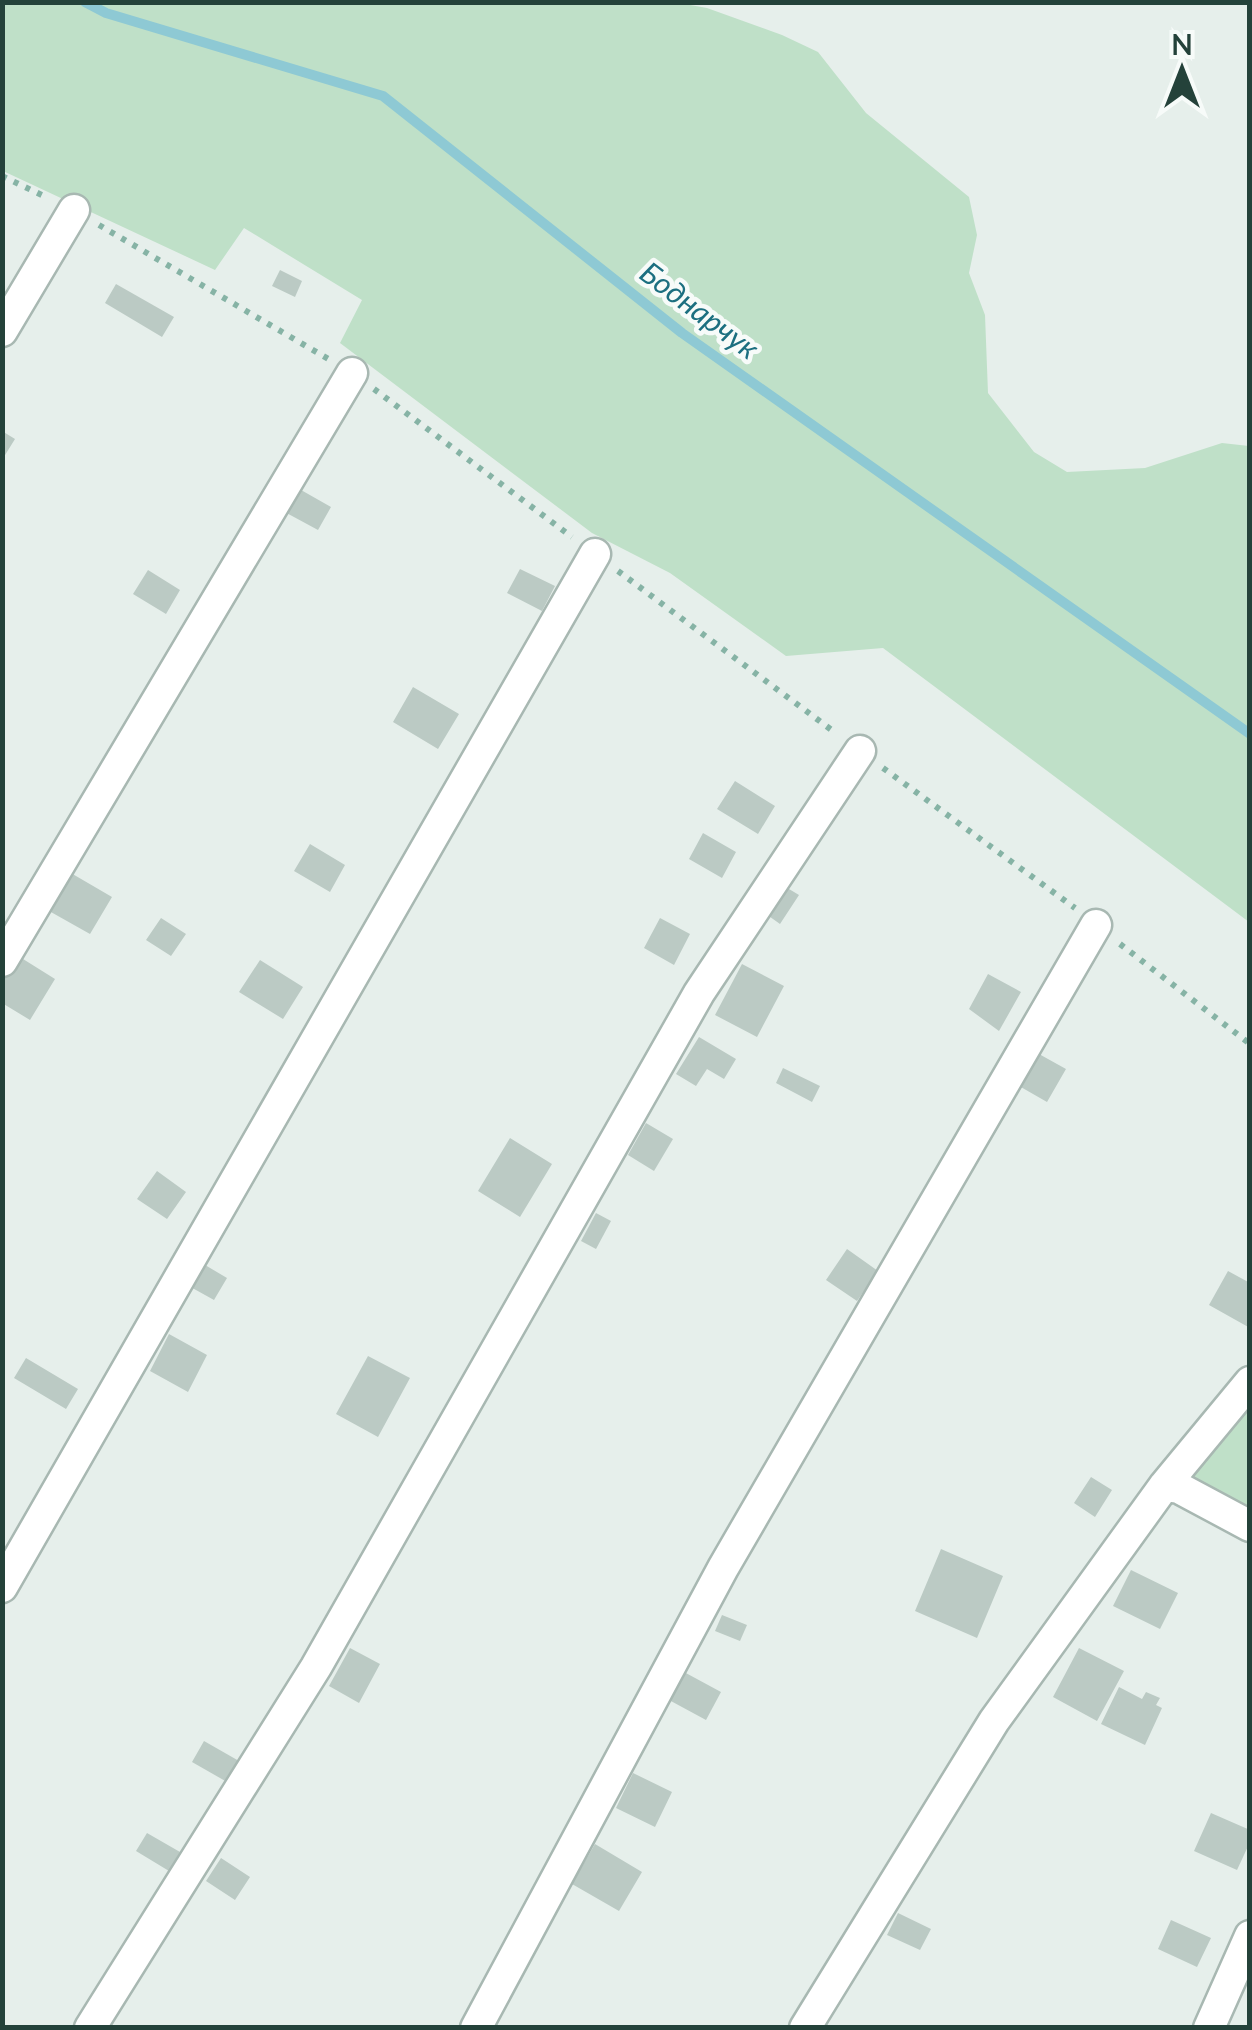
<svg xmlns="http://www.w3.org/2000/svg" width="1252" height="2030" font-family="Lato,sans-serif">
<rect width="100%" height="100%" fill="#e6efeb"/>
<path fill="#bfe0c8" d="M3,3h676l28,5 75,27 36,17 48,61 103,84 8,38 -8,38 16,42 3,78 46,59 33,20 78,-4 77,-25 27,3v476l-366,-274 -97,8 -116,-83 -78,-40 -252,-190 22,-43 -118,-72 -29,42 -212,-99z
M1249,1367v152l-86,-48z"/>
<g fill="none" stroke-linecap="round" stroke-linejoin="round">
<path stroke="#8ec9d4" stroke-width="10" d="M85,2l21,11 277,83 299,237 568,401"/>
</g>
<path fill="#bbcac4" d="M280,270l22,11 -7,16 -23,-11z
M116,284l58,33 -12,20 -57,-34z
M2,431l13,8 -13,21z
M294,486l37,21 -13,23 -37,-20z
M520,569l35,17 -13,25 -35,-18z
M148,570l32,20 -14,24 -33,-20z
M413,687l46,27 -21,35 -45,-27z
M735,781l40,25 -17,28 -41,-25z
M703,833l33,19 -14,26 -33,-19z
M310,844l35,21 -15,27 -36,-21z
M64,869l48,28 -22,37 -48,-27z
M784,886l15,9 -19,29 -14,-10z
M161,918l25,16 -15,22 -25,-16z
M660,918l30,16 -16,31 -30,-17z
M15,954l40,25 -25,41 -28,-17v-28z
M260,960l43,27 -20,32 -44,-27z
M742,964l42,22 -27,51 -42,-22z
M988,974l33,18 -22,39 -30,-22z
M699,1037l37,22 -12,20 -17,-10 -11,17 -20,-12z
M1030,1049l36,20 -19,33 -35,-20z
M783,1068l37,18 -8,16 -36,-19z
M646,1123l27,16 -19,32 -26,-16z
M510,1138l42,26 -32,53 -42,-26z
M157,1171l29,21 -19,27 -30,-20z
M596,1213l15,8 -15,28 -15,-8z
M847,1249l31,22 -21,30 -31,-21z
M200,1262l27,16 -13,22 -27,-15z
M1228,1271l22,12v45l-41,-23z
M169,1334l38,21 -19,37 -38,-21z
M368,1356l42,22 -32,59 -42,-23z
M26,1358l52,31 -12,20 -52,-31z
M1091,1477l21,13 -17,27 -21,-14z
M941,1549l62,27 -26,62 -62,-27z
M1131,1570l47,23 -18,36 -47,-23z
M722,1615l25,10 -7,16 -25,-10z
M350,1648l30,16 -21,39 -30,-17z
M1079,1648l45,23 -27,50 -44,-24z
M684,1672l37,20 -15,28 -37,-20z
M1119,1687l23,12 4,-7 14,6 -4,7 6,3 -17,37 -44,-21z
M204,1741l35,20 -12,21 -35,-20z
M633,1773l39,19 -17,35 -39,-19z
M1211,1813l39,17v12l-13,28 -43,-19z
M147,1833l33,19 -11,19 -33,-20z
M595,1844l47,28 -23,39 -47,-27z
M221,1858l29,19 -15,23 -29,-19z
M898,1913l33,16 -11,21 -33,-15z
M1171,1920l40,18 -14,29 -39,-18z"/>
<g fill="none" stroke-linecap="round" stroke-linejoin="round">
<defs>
<path id="minor" d="M2,331l72,-121
M2,961l350,-588
M1164,1486l15,2 71,38
M2,1587l593,-1033
M90,2028l226,-361 383,-674 161,-242
M476,2028l247,-460 373,-643
M805,2028l189,-307 170,-235 86,-104
M1209,2028l41,-92"/>
</defs>
<use href="#minor" stroke="#a8b8b2" stroke-width="35"/>
<path stroke="#86b3a5" stroke-width="6" stroke-dasharray="5 8" stroke-linecap="butt" d="M2,176l46,22
M99,225l231,135
M374,389l198,148
M618,571l219,163
M883,768l192,140
M1120,944l130,100"/>
<use href="#minor" stroke="#fff" stroke-width="30"/>
</g>
<g text-anchor="middle" stroke-width="9" stroke-linejoin="round" paint-order="stroke">
<g font-size="30" font-style="italic" fill="#1c6f80" stroke="#f7fbf9">
<text transform="translate(699 311) rotate(37)" y="10">Боднарчук</text>
</g>
</g>
<rect width="1252" height="2030" fill="none" stroke="#24423a" stroke-width="10"/>
<g transform="translate(1182 70)" stroke="#f7fbf9" stroke-width="8" paint-order="stroke">
<path d="M0-8L18 38L0 25L-18 38Z" fill="#24423a"/>
<text y="-15" font-size="28" font-weight="bold" text-anchor="middle" fill="#24423a">N</text>
</g>
</svg>
